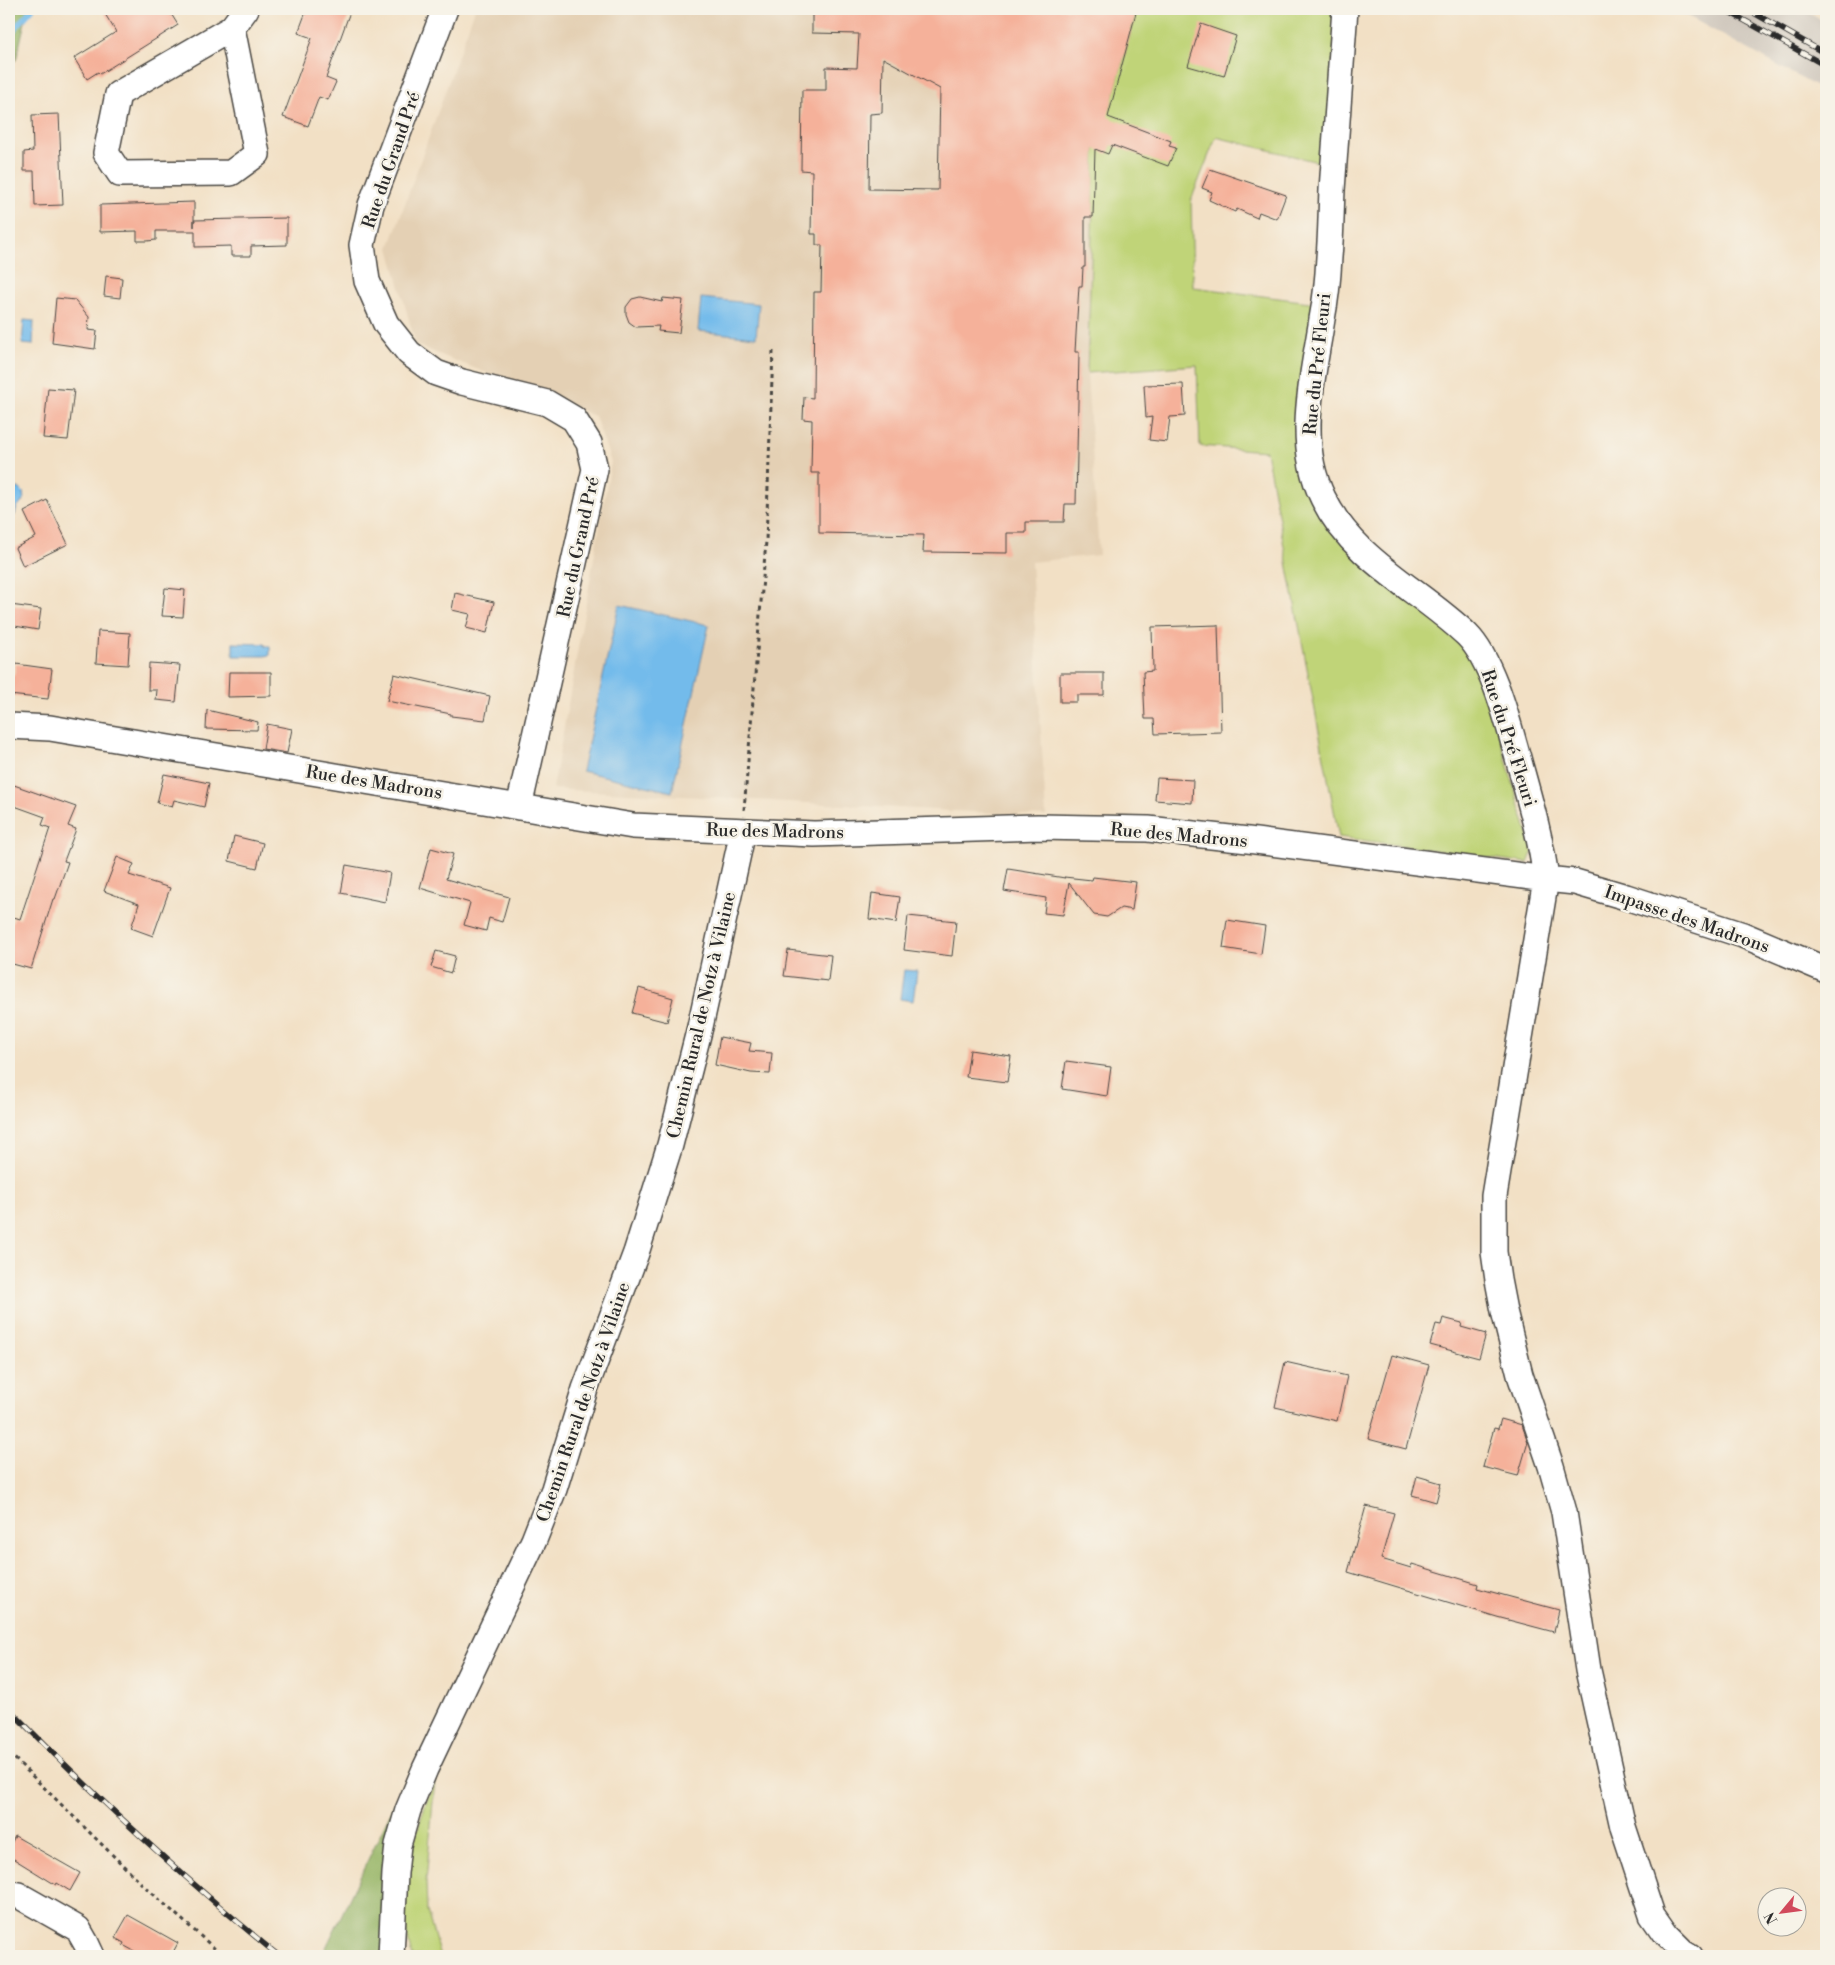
<svg xmlns="http://www.w3.org/2000/svg" width="1835" height="1965" font-family="'Libre Bodoni',serif">
<rect width="100%" height="100%" fill="#f7f3e8"/>
<filter id="ink" filterUnits="userSpaceOnUse"><feTurbulence type="fractalNoise" baseFrequency=".02" numOctaves="2"/><feDisplacementMap in="SourceGraphic" scale="10" xChannelSelector="R" yChannelSelector="G"/><feConvolveMatrix kernelMatrix="1 2 1 2 8 2 1 2 1" color-interpolation-filters="sRGB"/></filter>
<filter id="wash" filterUnits="userSpaceOnUse"><feTurbulence type="fractalNoise" baseFrequency=".0096" numOctaves="4" result="noise"/><feDisplacementMap in="SourceGraphic" scale="20" xChannelSelector="R" yChannelSelector="G"/><feGaussianBlur stdDeviation="1.12" result="paint"/><feColorMatrix in="noise" values="0 0 0 0 0 0 0 0 0 0 0 0 0 0 0 0 0 1.4 0 .05"/><feComposite in="paint" operator="in"/></filter>
<g filter="url(#wash)">
<rect width="100%" height="100%" fill="#f2e0c5"/>
<path fill="#e4d0b4" d="M475,9h662l-27,99 -15,41 -8,224 12,182 -68,7 15,254 -493,-27 58,-327 -16,-46 -179,-71 -27,-97z"/>
<path fill="#cbc2b8" d="M1675,9h127l24,14v69z"/>
<path fill="#c0d478" stroke="#768052" d="M1137,9h200l-11,155 -110,-27 -25,63 2,87 124,16v203l149,144 12,14 55,187 -5,12 -189,-26 -73,-386 -66,-5 -3,-81 -110,8 8,-224 15,-41z
M435,1778l-9,104 1,29 13,45h-28c-4,-13 -9,-40 -8,-53 2,-39 17,-89 31,-125z"/>
<path fill="#98b668" stroke="#62704a" d="M9,9h19l-12,51 -7,5z
M395,1803l1,19 -13,134h-61z"/>
<path fill="#73bbeb" stroke="#4f738b" d="M701,298l58,6 -3,33 -58,-6z
M24,320l10,1 -1,24 -11,-1z
M19,488l4,4 1,8 -7,7 -2,8 -6,3v-25l3,-4z
M619,605l90,20 -37,167 -90,-21z
M233,643l32,1v2h5v9l-5,1h-32z
M904,970l13,1 -4,30 -13,-2z"/>
<g fill="none" stroke-linecap="round" stroke-linejoin="round">
<path stroke="#73bbeb" stroke-width="6" d="M9,35l23,-26"/>
</g>
<g id="blocks">
<path fill="#f5b19a" fill-rule="evenodd" d="M102,9h66l10,16 -78,49 -2,-2 -11,7 -13,-21 42,-26z
M307,9h44l-25,69 10,4 -8,18 -9,-3 -11,29 -25,-9 29,-79 -14,-5z
M812,9h325l-29,108 63,24 -2,5 7,2 -8,18 -56,-21 -4,9 -13,-5 -2,68h-8v50h-2l-1,19h-3l-2,31 -2,35h4l-3,152h-11l-1,18h-38v11h-19v20l-84,-1 1,-17 -105,-2v-60h-8l1,-53 -9,-1 1,-22 9,1 1,-106h7l1,-47h-6v-11h-5l1,-63 -11,-1 1,-80h24v-23l31,1 2,-34 -47,-1zM883,58l57,31 -2,101 -69,-1 1,-75 12,-1z
M1201,24l35,12 -12,40 -36,-10z
M59,114l4,91 -28,1 -1,-35h-10v-19l9,-1 -1,-36z
M1210,169l76,26 -9,24 -18,-7 -2,6 -20,-9 -2,3 -26,-12 3,-8 -10,-4z
M194,202v25v-7l93,-2v27l-36,1v10h-20v-10l-36,1v-16h-39v9l-9,1h-10v-10l-37,1v-27z
M106,276l16,2 -2,20 -16,-2z
M640,297l22,5 1,-4 20,2 -4,33 -21,-2 1,-5 -23,1 -7,-5 -3,-8v-7l6,-8z
M56,298l19,2 14,17 -1,13 9,1 -2,18 -43,-6z
M1183,384l2,32 -15,1 -3,25 -18,-2 3,-23 -6,1 -2,-33z
M48,388l26,2 -6,50 -25,-2z
M47,500l21,44 -45,22 -8,-18 21,-11 -12,-25z
M165,588l20,2 -2,27 -21,-1z
M455,593l39,9 -7,31 -21,-5 4,-14 -18,-4z
M10,605l31,4 -3,21 -29,-5z
M1218,625l3,107 -66,2 -1,-15h-9l-2,-47 10,-1 -1,-44z
M98,631l32,2 -2,32 -32,-2z
M149,663l31,2 -4,37 -20,-2 1,-10h-9z
M16,664l36,5 -4,30 -39,-4v-21l5,1z
M229,672h42v24l-43,1z
M1060,673h44v22h-27v7h-17z
M394,674l96,22 -5,24 -34,-4v-2l-64,-13z
M207,710l51,12 -1,8 -51,-1z
M267,724l25,5 -5,24 -24,-4z
M164,774l45,9 -5,24 -30,-7 -2,7 -15,-4z
M1157,778l36,2 -1,23 -37,-3z
M14,785l62,22 -8,19 8,3 -12,32 4,1 -13,37h-2l-22,70 -22,-6v-27l5,-19 6,2 30,-91 -8,-3 3,-8 -36,-13z
M234,836l29,7 -6,25 -28,-7z
M431,848l22,6 -7,25 63,18 -7,25 -13,-4 -3,13 -22,-6 6,-22 -50,-15z
M117,857l17,7 -5,11 41,13 -17,48 -22,-8 8,-24 -35,-13z
M346,865l44,8 -5,29 -44,-9z
M1008,869l57,9 -1,-1 28,3 1,-3 43,5 -4,28 -11,-2 -14,9 -13,-2 -25,-32 -6,32 -19,-2 2,-15 -42,-7z
M872,893l28,4 -4,26 -27,-4z
M908,916l48,5 -4,35 -48,-6z
M1227,920l38,6 -4,28 -38,-6z
M788,950l43,5 -3,26 -44,-5z
M436,951l19,5 -4,17 -20,-6z
M639,988l34,10 -6,24 -35,-9z
M720,1037l31,6 -2,8 23,2 -2,21 -19,-1 -36,-8z
M970,1050l41,6 -4,26 -41,-5z
M1066,1061l45,6 -4,29 -45,-7z
M1443,1318l19,5 -1,4 25,7 -7,24 -49,-13 6,-21 5,1z
M1392,1355l37,10 -23,84 -38,-10z
M1285,1362l62,14 -10,45 -62,-14z
M1501,1419l21,6 6,17 -10,34 -35,-9 11,-39 4,1z
M1417,1476l24,7 -5,19 -24,-7z
M1366,1506l28,7 -13,46 30,9 1,-4 66,20 -1,4 82,22 -5,22 -57,-15 -149,-45z
M15,1836l65,37 -10,18 -13,-8 -1,2 -47,-29v-8z
M128,1915l50,28 -7,13h-28l-20,-11 1,-2 -9,-5z"/>
</g>
</g>
<g filter="url(#ink)">
<use href="#blocks" fill-opacity="0" stroke="#494642" stroke-width="1"/>
<g fill="none" stroke-linecap="round" stroke-linejoin="round">
<defs>
<path id="street" d="M445,9l-74,196 -9,40 5,36 19,43 23,29 27,20 26,9 85,21 27,16 15,24 6,26 -76,338
M1345,9c-4,60 -9,121 -13,181 -1,23 -1,45 -3,67 -1,21 -3,42 -7,62 -9,59 -27,122 1,179 31,63 96,91 144,137 26,26 41,88 51,123 11,40 23,80 28,121l-52,317v56l4,28 6,31 16,64 31,91 13,46 24,158 35,157 29,88 14,20 16,16 8,5
M232,28l25,126 -26,19 -111,1 -14,-21 12,-59 114,-66 14,-19
M9,726l41,2 583,98 181,8 224,-7 110,2 100,11 298,39 29,3 51,15 117,38 83,35
M9,1894l9,1 60,34 8,14 6,13
M391,1956l4,-83 3,-28 10,-35 17,-41 109,-229 20,-51 31,-100 51,-136 34,-108 30,-118 43,-196"/>
</defs>
<use href="#street" stroke="#494642" stroke-width="28"/>
<path stroke="#494642" stroke-width="3" stroke-dasharray="4 4" stroke-linecap="butt" d="M744,810l22,-269 7,-190
M9,1753l134,132 80,71"/>
<use href="#street" stroke="#fff" stroke-width="25"/>
<defs>
<path id="rail" d="M1724,9l102,57
M1747,9l79,45
M9,1709c86,87 175,170 270,247"/>
</defs>
<use href="#rail" stroke="#2b2b2b" stroke-width="5.5"/>
<use href="#rail" stroke="#f7f3e8" stroke-width="4" stroke-dasharray="11" stroke-linecap="butt"/>
</g>
</g>
<g text-anchor="middle" stroke-width="5" stroke-linejoin="round" paint-order="stroke">
<g font-size="18" fill="#2b2b2b" stroke="#f7f3e8">
<text transform="translate(391 160) rotate(-71)" y="6">Rue du Grand Pré</text>
<text transform="translate(1317 364) rotate(-84)" y="6">Rue du Pré Fleuri</text>
<text transform="translate(578 547) rotate(-78)" y="6">Rue du Grand Pré</text>
<text transform="translate(1509 738) rotate(72)" y="6">Rue du Pré Fleuri</text>
<text transform="translate(374 782) rotate(9)" y="6">Rue des Madrons</text>
<text transform="translate(775 831) rotate(1)" y="6">Rue des Madrons</text>
<text transform="translate(1179 835) rotate(5)" y="6">Rue des Madrons</text>
<text transform="translate(1687 919) rotate(19)" y="6">Impasse des Madrons</text>
<text transform="translate(701 1015) rotate(-77)" y="6">Chemin Rural de Notz à Vilaine</text>
<text transform="translate(583 1402) rotate(-71)" y="6">Chemin Rural de Notz à Vilaine</text>
</g>
</g>
<rect width="1835" height="1965" fill="none" stroke="#f7f3e8" stroke-width="30"/>
<g transform="translate(1782 1912) rotate(241)"><circle r="24" fill="#f7f3e8" stroke="#a5a39c"/>
<path d="M0-4L9 19L0 12L-9 19Z" fill="#d1495b"/>
<text y="-8" font-size="14" font-weight="bold" text-anchor="middle" fill="#2b2b2b">N</text>
</g>
</svg>
